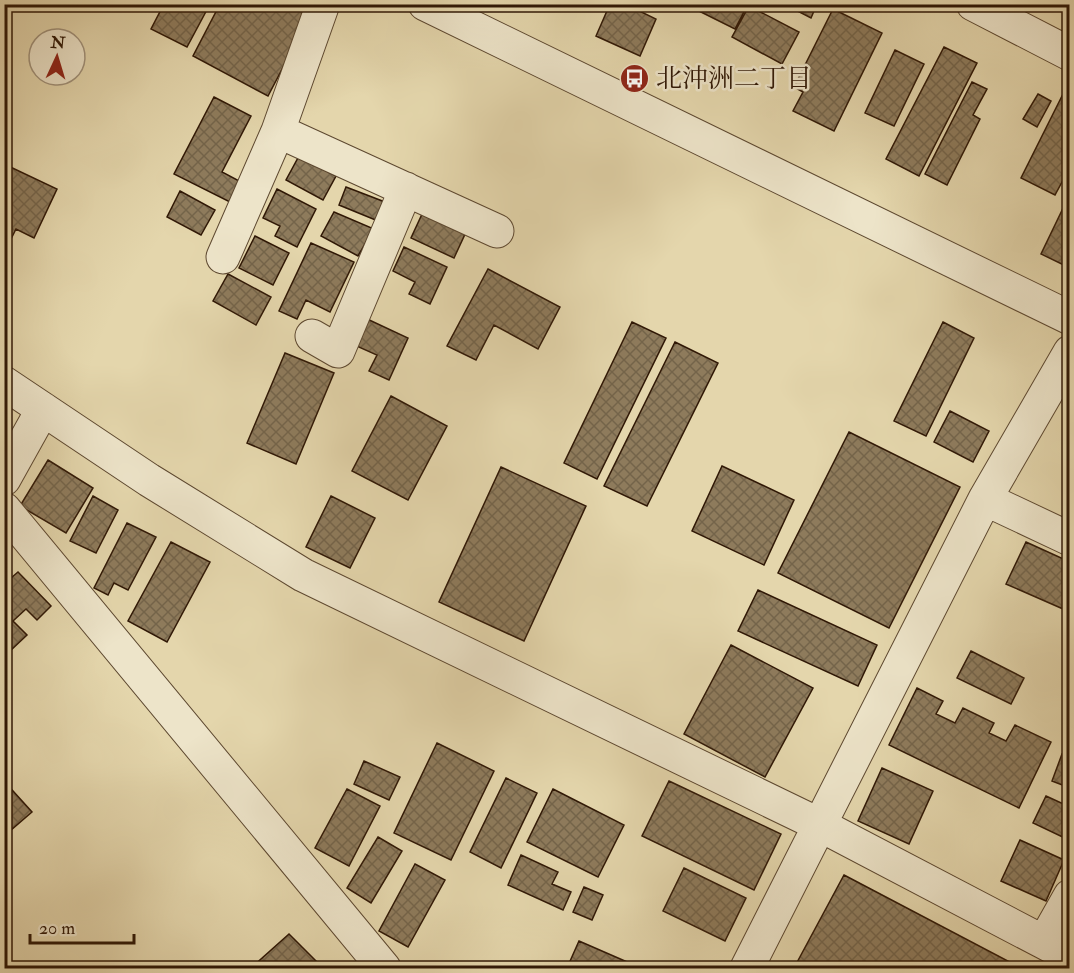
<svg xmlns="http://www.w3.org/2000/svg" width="1074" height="973" font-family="'IM FELL Double Pica','Noto Serif JP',serif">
<defs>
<pattern id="building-cross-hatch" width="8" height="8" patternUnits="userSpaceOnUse" patternTransform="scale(1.5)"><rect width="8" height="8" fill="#8e7b5c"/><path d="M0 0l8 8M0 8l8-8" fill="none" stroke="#74644a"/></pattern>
</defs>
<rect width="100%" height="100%" fill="#e4d6ac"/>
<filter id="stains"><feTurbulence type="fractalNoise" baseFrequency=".00333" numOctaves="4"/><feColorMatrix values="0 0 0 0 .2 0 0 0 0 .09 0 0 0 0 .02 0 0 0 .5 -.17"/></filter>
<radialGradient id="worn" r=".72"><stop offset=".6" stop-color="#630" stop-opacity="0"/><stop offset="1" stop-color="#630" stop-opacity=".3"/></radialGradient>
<path fill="url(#building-cross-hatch)" stroke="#301806" stroke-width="1.5" d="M164,4h46l-23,43 -36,-18z
M220,4h77l15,8 -44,84 -75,-40z
M610,4h15l31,15 -16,37 -44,-20z
M692,4h56l-13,25 -44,-22z
M784,4h33l-6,14z
M749,6l50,26 -17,32 -50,-27z
M833,9l49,24 -48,98 -41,-20 10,-19 -9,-5z
M944,47l33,16 -58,113 -33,-17z
M895,50l29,14 -30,62 -29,-13z
M972,82l15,7 -14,26 7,4 -33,66 -22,-11z
M1064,92l6,3v72l-15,28 -34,-17z
M1038,94l13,7 -14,26 -14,-8z
M214,97l37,19 -29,56 21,11 -11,20 -58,-29z
M299,156l37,20 -13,24 -37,-20z
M4,164l53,25 -23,49 -18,-9 -8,16 -4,-2z
M346,187l39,15 -7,19 -39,-16z
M277,189l39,20 -19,38 -22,-11 5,-10 -17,-8z
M180,191l35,19 -14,25 -34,-18z
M1066,202l4,2v64l-29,-14z
M334,212l40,17 -16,27 -37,-20z
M423,212l43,20 -12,26 -43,-20z
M255,236l34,17 -16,32 -34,-17z
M311,243l43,19 -24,50 -24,-12 -9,19 -18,-8z
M404,247l43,20 -17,37 -21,-10 6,-12 -22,-11z
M488,269l72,38 -22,42 -44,-24 -18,35 -29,-14z
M228,274l43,23 -15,28 -43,-24z
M365,318l43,20 -19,42 -20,-9 8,-16 -25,-11z
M632,322l34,16 -69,141 -33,-16z
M943,322l31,16 -48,98 -32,-15z
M675,342l43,21 -71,143 -43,-20z
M285,353l49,20 -38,91 -49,-21z
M391,396l56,30 -39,74 -56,-29z
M950,411l39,20 -16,31 -39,-20z
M849,432l111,55 -71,141 -111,-55z
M48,460l45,28 -27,45 -46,-27z
M722,466l72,34 -30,65 -72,-34z
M501,467l85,39 -62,135 -85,-39z
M93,496l25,14 -22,43 -26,-12z
M331,496l44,22 -25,50 -44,-21z
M127,523l29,14 -28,53 -14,-7 -6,12 -14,-7z
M171,542l39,20 -43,80 -39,-21z
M1026,542l44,20v50l-64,-28z
M18,572l33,34 -14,14 -11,-11 -13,12 14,14 -18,17 -5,-5v-63z
M758,590l119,55 -19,41 -120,-55z
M731,645l82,43 -48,89 -81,-43z
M971,651l53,27 -13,26 -54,-26z
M917,688l26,13 -7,13 19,9 8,-15 31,15 -5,10 17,8 9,-16 36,17 -32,66 -130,-63z
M437,743l57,28 -43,89 -57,-27z
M1062,754l8,3v31l-18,-7z
M364,761l36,16 -11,23 -35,-16z
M882,768l51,23 -24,53 -51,-23z
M506,778l31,15 -36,75 -31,-16z
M4,781l28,31 -28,24z
M669,781l112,53 -27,56 -112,-54z
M347,789l33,17 -31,60 -34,-18z
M553,789l71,36 -26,52 -71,-35z
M1046,796l24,11 -1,33 -36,-17z
M378,837l24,14 -31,52 -24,-15z
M1020,840l44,20 -18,41 -45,-20z
M521,855l37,17 -6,12 19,8 -8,18 -55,-25z
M415,864l30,16 -37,67 -29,-16z
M684,868l62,30 -21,43 -62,-30z
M844,875l177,93h-227z
M584,887l19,8 -11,25 -19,-8z
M289,934l34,34h-72z
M579,941l62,27h-74z"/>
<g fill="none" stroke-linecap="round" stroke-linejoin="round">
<defs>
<path id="minor" d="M425,4l645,314
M973,4l97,50
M278,131l219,100
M223,257l55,-126 45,-127
M312,336l26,15 68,-162
M4,383l145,97 154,95 517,250 250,131
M4,479l39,-70
M985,499l85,40
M4,509l380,459
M1044,942l26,-46
M747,968l238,-469 85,-147"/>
</defs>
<use href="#minor" stroke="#5d4830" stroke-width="35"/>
<use href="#minor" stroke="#ede4c9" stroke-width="33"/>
</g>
<defs>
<symbol id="bus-disc" viewBox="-11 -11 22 22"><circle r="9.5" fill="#8f2418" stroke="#ede4c9"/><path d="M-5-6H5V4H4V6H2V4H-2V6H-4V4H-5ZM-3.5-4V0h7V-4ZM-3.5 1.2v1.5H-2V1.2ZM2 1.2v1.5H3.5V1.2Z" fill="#fff"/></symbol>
</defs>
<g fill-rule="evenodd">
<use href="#bus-disc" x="618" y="62" width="33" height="33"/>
</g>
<g text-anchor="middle" stroke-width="5" stroke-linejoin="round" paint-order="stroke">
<g font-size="26" fill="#301806" stroke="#ede4c9" text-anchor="start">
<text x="656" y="87">北沖洲二丁目</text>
</g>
</g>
<rect width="1074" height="973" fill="none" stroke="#e4d6ac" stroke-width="24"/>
<rect x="6" y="6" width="1062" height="961" fill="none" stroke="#301806" stroke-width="3"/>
<rect x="12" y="12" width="1050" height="949" fill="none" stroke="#301806" stroke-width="1.5"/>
<g transform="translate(57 57) rotate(4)"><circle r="28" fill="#ede4c9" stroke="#a1927b" stroke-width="1.5"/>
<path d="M0-4.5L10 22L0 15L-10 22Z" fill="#8f2418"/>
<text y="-9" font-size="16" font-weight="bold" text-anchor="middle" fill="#301806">N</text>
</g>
<path d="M30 934v9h104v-9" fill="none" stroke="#301806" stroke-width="3"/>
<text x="39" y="934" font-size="18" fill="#301806" stroke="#ede4c9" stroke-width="4.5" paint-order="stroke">20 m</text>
<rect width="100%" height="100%" filter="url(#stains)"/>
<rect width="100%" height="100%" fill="url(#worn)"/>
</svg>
